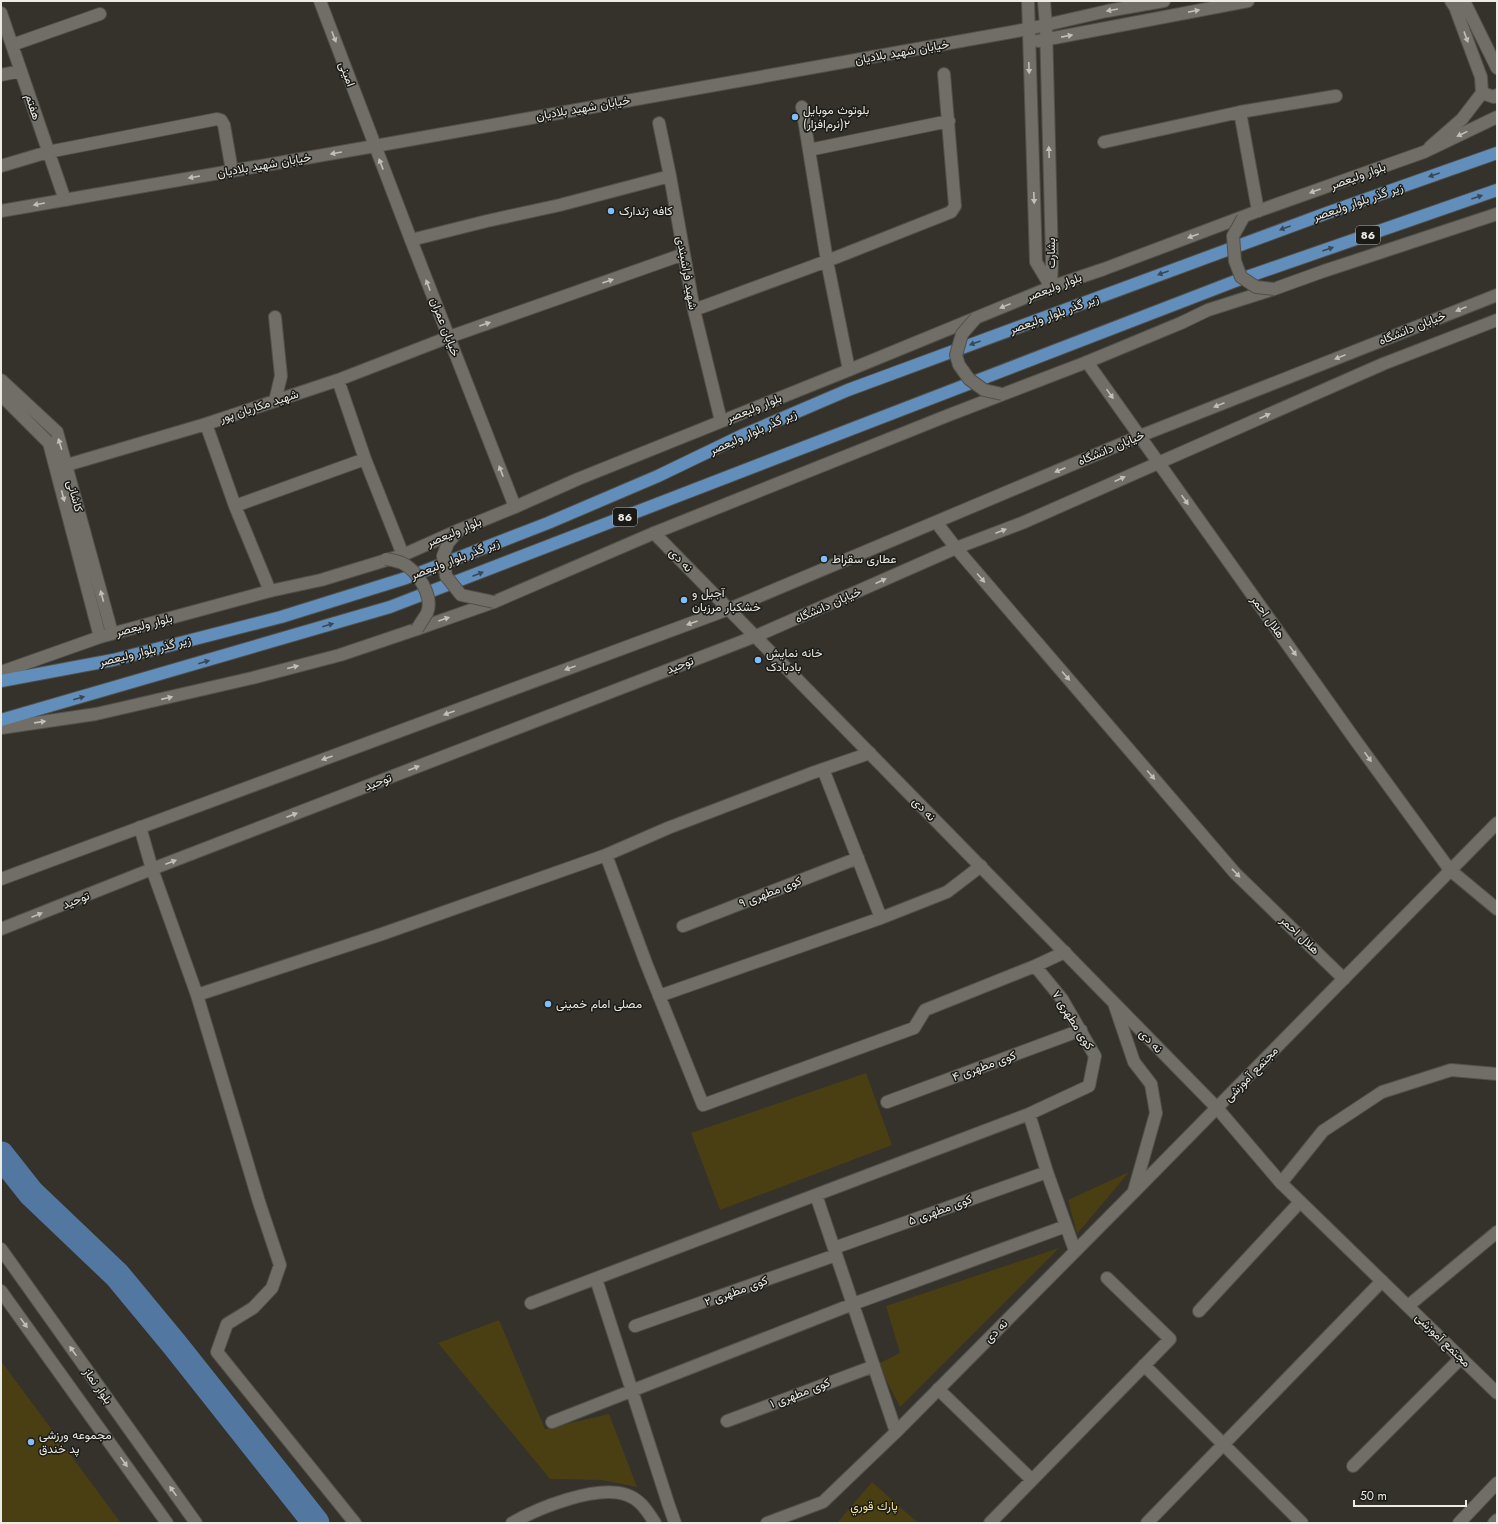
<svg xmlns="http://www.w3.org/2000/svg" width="1498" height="1524" font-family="Jost,Vazirmatn,sans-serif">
<rect width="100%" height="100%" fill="#34322b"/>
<path fill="#493f13" d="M866,1073l26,72 -172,65 -29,-77z
M1129,1172l-52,62 -9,-34z
M1059,1248l-159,159 -22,-43 22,-11 -14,-47z
M499,1320l46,109 64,-15 28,73 -35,-7 -52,-1 -112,-136z
M1,1361l120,162h-120z
M872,1482l46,41h-81z"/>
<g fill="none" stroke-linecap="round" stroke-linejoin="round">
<path stroke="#5278a1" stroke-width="27" d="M1,1155l30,38 86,82 58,70 141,178"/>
<defs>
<path id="pedestrian" d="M375,146l653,-117"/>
<path id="minor" d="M1,13l64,187
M12,45l88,-31
M1,75l20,-4
M802,107l25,154 22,109
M1240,112l18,99
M659,123l11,53 24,134 27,111
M1104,142l136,-30 96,-16
M809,150l140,-29
M1,166l47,-14 169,-33 4,1 3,5 8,46
M411,240l76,-19 73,-16 110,-29
M694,310l133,-49 124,-49 4,-6 -11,-132
M338,380l27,79 38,96
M275,401l6,-25 -6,-59
M206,424l29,82 35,85
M67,465l139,-41 132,-44 111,-43 235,-83
M235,506l130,-47
M823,769l58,149
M606,855l40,108 57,142 211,-77 11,-18 110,-44 30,-14
M152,869l45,126 62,207 21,63 -8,23 -19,20 -26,16 -10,28 138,171
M1450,870l47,39
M683,926l175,-68
M197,995l185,-61 224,-79 62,-27 144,-55 58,-20
M659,996l222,-78 66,-26 34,-26
M887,1102l194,-72
M1029,1114l18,58 28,79
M1281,1183l42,-52 59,-39 69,-22 46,4
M816,1195l80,237
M834,1248l213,-76
M596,1279l72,224 7,20
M531,1303l498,-189 60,-28 6,-30 -33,-57 -27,-33
M1408,1306l89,-74
M1199,1311l101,-109
M635,1326l201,-71
M1144,1365l158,158
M938,1389l94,91
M727,1421l147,-55
M552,1422l301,-118 213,-78
M1353,1466l108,-108
M512,1523c26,-15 85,-39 115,-28 14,5 20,16 28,28
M990,1523l180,-184 -63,-61
M1147,1523l235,-242
M1459,1523l38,-40"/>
<path id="tertiary" d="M320,1l91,239 104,267
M1028,1l8,261 15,25 1,-27 -6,-234 -2,-25
M1464,1l33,67
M1028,29l79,-18 57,-10
M1038,41l210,-40
M1482,93l12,4 3,-2
M1430,147l32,-28 20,-26 -1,-16 -26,-70 -4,-6
M1,211l374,-65
M1087,362l269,379 94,129
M1,380l56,52 55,201
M1,395l48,48 51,194
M936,522l20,26 279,325 109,106
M654,533l563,575 64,75 216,210
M140,827l12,42
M1,879l728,-270 411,-173 357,-141
M1,929l151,-60 604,-233 200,-88 66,-25 361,-159 114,-44
M1115,1006l19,56 17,22 5,29 -22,78
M767,1523l56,-21 73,-70 238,-240 363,-369
M1494,1523l3,-3"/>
<path id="secondary" d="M1,672l99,-35 170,-46 51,-11 82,-25 56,-25 56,-23 63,-28 271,-109 202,-83 53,-18 154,-58 166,-59 73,-35
M1,728l95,-14 156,-36 88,-23 77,-26 77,-27 160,-69 295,-118 138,-53 94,-39 27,-13 66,-21 50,-18 173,-57
M1,1249l195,274
M1,1291l166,232"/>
<path id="primary" d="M1,681l112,-21 168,-43 125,-39 142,-55 110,-47 85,-41 105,-45 479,-177 170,-60
M1,720l389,-113 848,-327 259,-90"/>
</defs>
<use href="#pedestrian" stroke="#51504a" stroke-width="14"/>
<use href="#minor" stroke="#51504a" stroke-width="14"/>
<use href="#tertiary" stroke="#51504a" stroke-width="14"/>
<use href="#secondary" stroke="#51504a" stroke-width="14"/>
<use href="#primary" stroke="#51504a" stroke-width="14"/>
<use href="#pedestrian" stroke="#706e66" stroke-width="12"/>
<use href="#minor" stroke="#706e66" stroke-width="12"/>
<use href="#tertiary" stroke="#706e66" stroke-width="12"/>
<use href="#secondary" stroke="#706e66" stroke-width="12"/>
<use href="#primary" stroke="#628ebb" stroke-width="12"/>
<defs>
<path id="secondary-bridge" d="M1243,218l-10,18 2,25 6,16 15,10 18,2
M976,318l-14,16 -6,21 3,10 10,14 15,11 18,4
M459,530l-11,13 -5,13 3,20 15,19 33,7
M386,559c5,1 11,2 16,4 15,7 32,33 25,50 -3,5 -7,11 -10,16"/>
</defs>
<use href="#secondary-bridge" stroke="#51504a" stroke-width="14" stroke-linecap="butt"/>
<use href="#secondary-bridge" stroke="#706e66" stroke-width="12"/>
</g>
<defs><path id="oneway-solid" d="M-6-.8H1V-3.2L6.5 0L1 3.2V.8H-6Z"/></defs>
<g fill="#c1bfb9">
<use href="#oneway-solid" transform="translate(1112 10) rotate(170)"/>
<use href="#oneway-solid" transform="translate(1194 11) rotate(-11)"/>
<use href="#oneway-solid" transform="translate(1067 36) rotate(-11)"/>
<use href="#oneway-solid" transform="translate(334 37) rotate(69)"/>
<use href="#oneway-solid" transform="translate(1466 37) rotate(70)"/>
<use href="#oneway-solid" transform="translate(1029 68) rotate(88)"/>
<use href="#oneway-solid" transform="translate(1462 134) rotate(154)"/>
<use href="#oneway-solid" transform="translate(1049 152) rotate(-92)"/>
<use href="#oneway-solid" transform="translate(336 153) rotate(170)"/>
<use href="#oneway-solid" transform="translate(381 164) rotate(-111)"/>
<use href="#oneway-solid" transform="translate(194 177) rotate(170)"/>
<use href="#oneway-solid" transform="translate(1315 191) rotate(160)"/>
<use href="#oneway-solid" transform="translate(1034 198) rotate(88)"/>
<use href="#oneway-solid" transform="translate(39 204) rotate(170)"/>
<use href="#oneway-solid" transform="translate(1193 236) rotate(160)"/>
<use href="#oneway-solid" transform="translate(608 281) rotate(-19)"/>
<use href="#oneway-solid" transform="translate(428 285) rotate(-111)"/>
<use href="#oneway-solid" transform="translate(1005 306) rotate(158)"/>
<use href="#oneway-solid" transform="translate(1461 309) rotate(158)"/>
<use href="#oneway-solid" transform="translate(485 324) rotate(-19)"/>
<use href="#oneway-solid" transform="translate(1340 357) rotate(158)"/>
<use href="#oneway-solid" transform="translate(1110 394) rotate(55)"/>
<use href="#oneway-solid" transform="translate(1219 405) rotate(158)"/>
<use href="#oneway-solid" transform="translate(1265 416) rotate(-24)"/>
<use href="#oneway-solid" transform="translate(60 444) rotate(-107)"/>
<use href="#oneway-solid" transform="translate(1060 470) rotate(157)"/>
<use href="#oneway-solid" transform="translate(501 471) rotate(-111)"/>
<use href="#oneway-solid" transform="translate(1120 479) rotate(-24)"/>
<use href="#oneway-solid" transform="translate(63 496) rotate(75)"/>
<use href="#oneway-solid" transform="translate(1185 500) rotate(55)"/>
<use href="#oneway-solid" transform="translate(1001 531) rotate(-21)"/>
<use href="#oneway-solid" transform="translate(981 578) rotate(49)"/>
<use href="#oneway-solid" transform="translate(881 581) rotate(-24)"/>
<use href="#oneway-solid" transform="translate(102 596) rotate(-105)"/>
<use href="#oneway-solid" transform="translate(444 619) rotate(-19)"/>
<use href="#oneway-solid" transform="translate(692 623) rotate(160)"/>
<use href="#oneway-solid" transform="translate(1293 651) rotate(55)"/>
<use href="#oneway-solid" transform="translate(293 667) rotate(-14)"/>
<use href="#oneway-solid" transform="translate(570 668) rotate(160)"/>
<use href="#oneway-solid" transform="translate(1066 676) rotate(49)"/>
<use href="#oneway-solid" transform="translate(167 698) rotate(-13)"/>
<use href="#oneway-solid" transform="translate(449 713) rotate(160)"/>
<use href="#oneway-solid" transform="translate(40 722) rotate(-8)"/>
<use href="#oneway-solid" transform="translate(1368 757) rotate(54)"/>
<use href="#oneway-solid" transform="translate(327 758) rotate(160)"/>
<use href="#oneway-solid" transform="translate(414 768) rotate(-21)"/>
<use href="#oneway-solid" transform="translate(1151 775) rotate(49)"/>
<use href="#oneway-solid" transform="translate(292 815) rotate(-21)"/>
<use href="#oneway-solid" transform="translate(171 862) rotate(-21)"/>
<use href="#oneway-solid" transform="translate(1236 873) rotate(46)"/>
<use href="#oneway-solid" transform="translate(37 915) rotate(-22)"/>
<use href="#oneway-solid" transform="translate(24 1323) rotate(54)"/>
<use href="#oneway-solid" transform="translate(73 1351) rotate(-125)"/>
<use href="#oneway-solid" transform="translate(124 1462) rotate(54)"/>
<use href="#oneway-solid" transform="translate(173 1491) rotate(-125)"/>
</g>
<g fill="#374858">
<use href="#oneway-solid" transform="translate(1434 175) rotate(161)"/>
<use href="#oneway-solid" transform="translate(1477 197) rotate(-19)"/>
<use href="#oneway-solid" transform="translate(1285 228) rotate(160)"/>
<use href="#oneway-solid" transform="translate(1328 249) rotate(-19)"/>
<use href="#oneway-solid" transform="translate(1163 273) rotate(160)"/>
<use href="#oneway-solid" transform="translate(975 343) rotate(160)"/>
<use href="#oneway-solid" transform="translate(478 574) rotate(-21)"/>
<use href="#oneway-solid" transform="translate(328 625) rotate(-16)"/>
<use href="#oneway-solid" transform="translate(204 662) rotate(-16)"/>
<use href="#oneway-solid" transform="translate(79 698) rotate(-16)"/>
</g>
<g fill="#83bcfb" stroke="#1a1a16" stroke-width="1.5">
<circle cx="795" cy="117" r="4"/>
<circle cx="611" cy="211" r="4"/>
<circle cx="824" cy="559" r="4"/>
<circle cx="684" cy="600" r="4"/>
<circle cx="758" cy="660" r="4"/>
<circle cx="548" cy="1004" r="4"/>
<circle cx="31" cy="1442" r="4"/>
</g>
<g text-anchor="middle" stroke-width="3" stroke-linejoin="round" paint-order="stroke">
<g fill="#1a1a16" stroke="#adaca8" stroke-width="1">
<rect x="1356" y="226" width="24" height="18" rx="3"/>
<rect x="613" y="508" width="24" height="18" rx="3"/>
</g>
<g font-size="11" font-weight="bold" fill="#ecebe6">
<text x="1368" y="239">86</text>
<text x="625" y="521">86</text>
</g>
<g font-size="12" fill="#ecebe6" stroke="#1a1a16">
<text transform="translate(902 52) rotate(-10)" y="4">خیابان شهید بلادیان</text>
<text transform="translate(347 74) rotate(69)" y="4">امینی</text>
<text transform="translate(33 107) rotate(72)" y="4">هفتم</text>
<text transform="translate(583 108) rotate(-10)" y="4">خیابان شهید بلادیان</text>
<text transform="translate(264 165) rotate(-10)" y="4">خیابان شهید بلادیان</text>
<text transform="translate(1358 176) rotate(-20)" y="4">بلوار ولیعصر</text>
<text transform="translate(1358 202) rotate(-19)" y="4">زیر گذر بلوار ولیعصر</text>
<text transform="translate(1051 253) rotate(-90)" y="4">بشارت</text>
<text transform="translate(687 273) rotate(80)" y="4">شهید فراشبندی</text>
<text transform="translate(1054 287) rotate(-21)" y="4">بلوار ولیعصر</text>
<text transform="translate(1054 314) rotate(-20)" y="4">زیر گذر بلوار ولیعصر</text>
<text transform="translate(445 327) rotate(69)" y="4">خیابان عمران</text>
<text transform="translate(1412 328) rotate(-22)" y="4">خیابان دانشگاه</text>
<text transform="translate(259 406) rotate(-18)" y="4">شهید مکاریان پور</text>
<text transform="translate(754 408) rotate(-22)" y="4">بلوار ولیعصر</text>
<text transform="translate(753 432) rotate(-24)" y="4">زیر گذر بلوار ولیعصر</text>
<text transform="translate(1111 448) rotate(-23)" y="4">خیابان دانشگاه</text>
<text transform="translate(75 496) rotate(75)" y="4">کاشانی</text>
<text transform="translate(454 532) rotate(-23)" y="4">بلوار ولیعصر</text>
<text transform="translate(455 559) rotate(-21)" y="4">زیر گذر بلوار ولیعصر</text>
<text transform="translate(681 560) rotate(46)" y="4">نه دی</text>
<text transform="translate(828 605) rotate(-24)" y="4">خیابان دانشگاه</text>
<text transform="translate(1268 617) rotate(55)" y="4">هلال احمر</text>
<text transform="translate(144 625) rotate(-15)" y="4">بلوار ولیعصر</text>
<text transform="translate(145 651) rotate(-14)" y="4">زیر گذر بلوار ولیعصر</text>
<text transform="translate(680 665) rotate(-21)" y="4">توحید</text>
<text transform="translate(378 782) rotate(-21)" y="4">توحید</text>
<text transform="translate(924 809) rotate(46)" y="4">نه دی</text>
<text transform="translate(770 892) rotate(-21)" y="4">کوی مطهری ۹</text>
<text transform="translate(76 900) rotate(-22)" y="4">توحید</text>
<text transform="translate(1300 935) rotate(44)" y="4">هلال احمر</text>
<text transform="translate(1073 1020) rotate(58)" y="4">کوی مطهری ۷</text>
<text transform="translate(1151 1041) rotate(46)" y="4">نه دی</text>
<text transform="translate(984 1066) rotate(-20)" y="4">کوی مطهری ۴</text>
<text transform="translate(1251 1074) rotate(-46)" y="4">مجتمع آموزشی</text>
<text transform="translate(940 1210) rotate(-20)" y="4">کوی مطهری ۵</text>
<text transform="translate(736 1291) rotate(-20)" y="4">کوی مطهری ۲</text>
<text transform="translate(996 1331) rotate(-45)" y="4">نه دی</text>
<text transform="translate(1443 1340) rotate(44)" y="4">مجتمع آموزشی</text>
<text transform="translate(98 1386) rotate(55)" y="4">بلوار نماز</text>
<text transform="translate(800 1393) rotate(-21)" y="4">کوی مطهری ۱</text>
</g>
<g font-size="12" fill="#ecebe6" stroke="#1a1a16" text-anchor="start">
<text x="803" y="114">بلوتوث موبایل<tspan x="803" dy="14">(نرم‌افزار)۲</tspan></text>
<text x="619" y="215">کافه ژندارک</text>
<text x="832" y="563">عطاری سقراط</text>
<text x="692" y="597">آجیل و<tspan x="692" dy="14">خشکبار مرزبان</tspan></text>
<text x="766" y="657">خانه نمایش<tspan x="766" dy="14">بادبادک</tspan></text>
<text x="556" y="1008">مصلی امام خمینی</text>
<text x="39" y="1439">مجموعه ورزشی<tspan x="39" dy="14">پد خندق</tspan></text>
</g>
<g font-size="12" fill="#f8e48f" stroke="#1a1a16">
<text x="874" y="1510">پارك قوري</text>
</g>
</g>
<rect width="1498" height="1524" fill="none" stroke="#ecebe6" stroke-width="4"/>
<path d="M1354 1500v6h112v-6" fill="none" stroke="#ecebe6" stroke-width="2"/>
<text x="1360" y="1500" font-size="12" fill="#ecebe6" stroke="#1a1a16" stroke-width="3" paint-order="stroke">50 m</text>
</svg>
